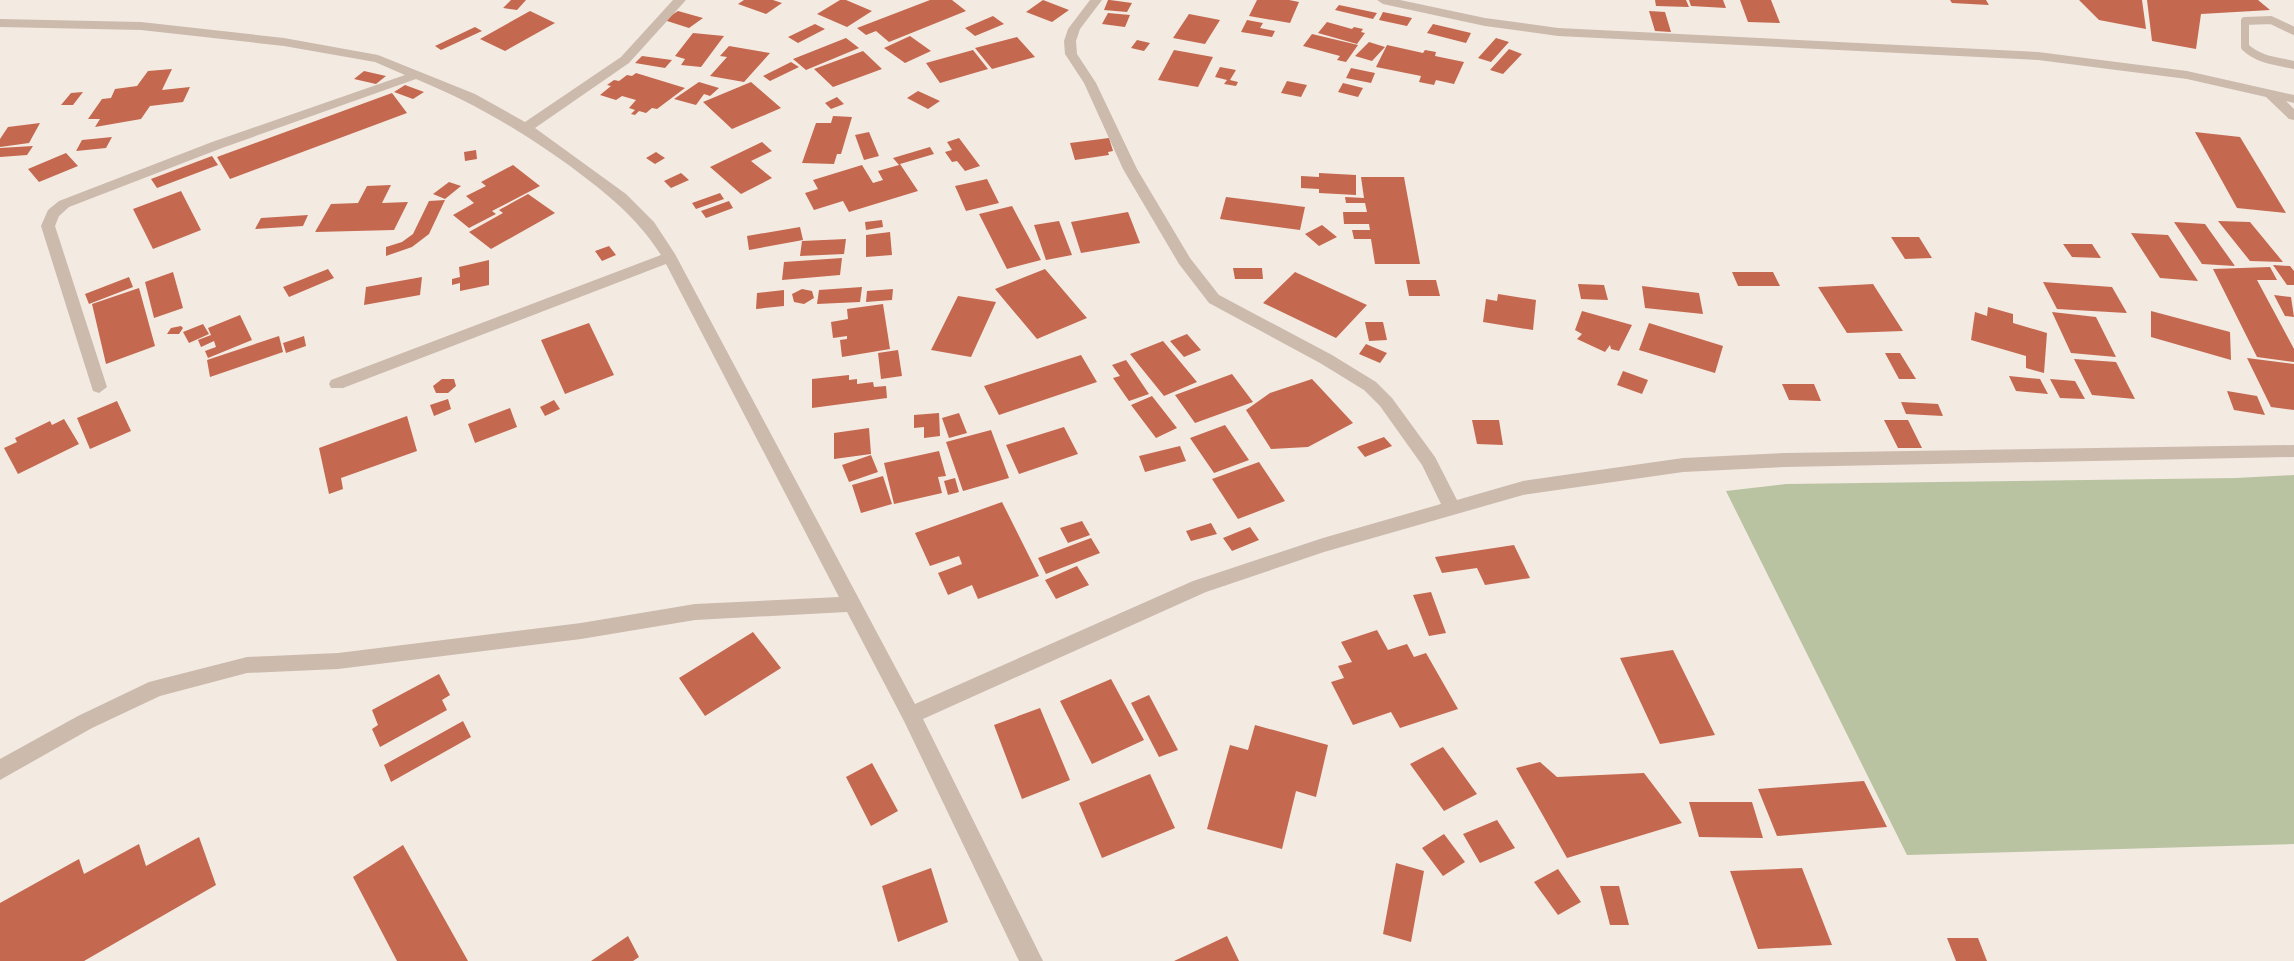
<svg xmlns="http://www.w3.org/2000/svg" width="2294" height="961" font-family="Rubik,sans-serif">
<rect width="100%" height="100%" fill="#f3eae2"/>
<path fill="#b9c3a1" d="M2294,475v369l-387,11 -181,-364 60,-7 450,-6z"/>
<path fill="#c4684f" d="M511,0h15l-9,10 -14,-2z
M744,0h29l9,3 -16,11 -28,-10z
M840,0h6l26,11 -25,16 -30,-13z
M930,0h22l14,11 -77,31 -13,-11 -10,4 -9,-7z
M1043,0l26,10 -17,12 -26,-10z
M1108,0h2l22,3 -5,9 -23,-2z
M1257,0h32l10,2 -9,21 -41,-7z
M1655,0h31l3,7 -33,-1z
M1689,0h34l3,8 -35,-2z
M1740,0h31l9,23 -32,-1z
M1950,0h36l3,5 -37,-2z
M2079,0h63l4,29 -47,-9z
M2147,0h111l12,10 -69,4 -5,35 -44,-8z
M1339,5l38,8 -4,6 -38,-9z
M530,11l25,12 -50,28 -25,-12z
M678,11l25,7 -14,10 -25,-8z
M1649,11l16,1 6,20 -16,-1z
M1383,12l29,6 -5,8 -28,-6z
M1108,13l22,2 -5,12 -23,-3z
M1189,14l31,6 -15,24 -32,-6z
M993,16l11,8 -29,12 -10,-8z
M1247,20l16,3 -3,5 15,3 -3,6 -31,-5z
M1327,22l25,7 2,-2 9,2 -2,3 4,1 -8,11 -39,-11z
M815,24l10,5 -27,14 -10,-6z
M1433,24l38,9 -5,10 -39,-10z
M475,27l7,4 -41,19 -6,-4z
M693,33l31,3 -23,31 -20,-2 4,-6 -10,-3z
M1312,34l46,11 -12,17 -9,-2 3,-4 -37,-10z
M910,36l21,15 -26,12 -21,-15z
M1017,37l18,20 -43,12 -17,-21z
M846,38l13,10 -53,22 -13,-11z
M1496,38l13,4 -18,20 -13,-4z
M1137,40l13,3 -6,8 -13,-3z
M1369,42l16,5 -13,14 -17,-5z
M1387,45l36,8 2,-3 11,2 -1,4 29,6 -10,22 -18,-4 -2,5 -15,-3 2,-6 -45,-9z
M729,46l41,7 -26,29 -34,-6 17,-19 -7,-1z
M1509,49l13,5 -19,20 -13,-4z
M973,50l15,19 -48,14 -14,-20z
M1174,50l39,7 -15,30 -40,-7z
M863,51l19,18 -49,18 -19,-18z
M642,56l30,4 -7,8 -30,-5z
M791,62l8,5 -29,14 -7,-5z
M1220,67l16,3 -6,10 8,2 -2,4 -12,-2 3,-4 -12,-3z
M1351,68l24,5 -4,10 -25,-5z
M172,69l-10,21 28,-3 -7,15 -33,4 -9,13 -46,8 5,-8h-12l14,-20 9,-1 4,-9 22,-3 11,-15z
M364,71l22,5 -10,8 -22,-5z
M636,73l49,15 -28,21 -5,-1 -6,5 -7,-2 -4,4 -4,-1 4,-4 -6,-2 7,-8 -14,-4 -6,4 -16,-5 11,-9 -4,-1 7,-5 5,1 8,-6 5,1z
M1287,81l20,4 -6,12 -20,-4z
M699,82l20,6 -9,8 -6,-2 -8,11 -22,-6z
M751,82l30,26 -49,21 -29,-27z
M1343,83l20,5 -5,9 -20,-5z
M405,85l19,7 -11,7 -19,-7z
M918,91l22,10 -12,8 -21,-11z
M83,92l-10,13h-12l10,-12z
M392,93l15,20 -177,66 -13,-22z
M837,97l7,7 -13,5 -6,-6z
M833,116l19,1 -11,37h-4l-3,10 -32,-1 14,-40h15z
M40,123l-11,20 -29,4v-8l8,-12z
M869,132l10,24 -15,4 -9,-25z
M2195,132l45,5 46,76 -49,-5z
M112,137l-6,11 -30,3 6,-11z
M959,138l21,28 -15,5 -8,-10 -5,1 -7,-10 7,-2 -5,-8z
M1109,138l4,13 -5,1 1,3 -34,5 -5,-17z
M762,142l10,9 -21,10 21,17 -31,16 -31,-27z
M33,146l-6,9 -27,2v-9z
M930,147l4,7 -34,10 18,27 -69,21 -6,-11 -29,9 -9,-17 13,-4 -5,-9 49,-15 11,18 10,-3 -5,-9 21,-6 -6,-7z
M476,150l1,9 -12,2 -1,-9z
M656,152l9,6 -10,6 -9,-6z
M66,153l12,13 -39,16 -11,-13z
M212,156l6,9 -61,23 -6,-9z
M513,165l27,21 -48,25 4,3 -27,14 -16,-13 21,-12 -8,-7 20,-10 -5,-4z
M681,173l8,7 -18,8 -7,-7z
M1319,173l37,2v20l-37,-2v-4l-18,-1v-12l18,1z
M1361,177h43l16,87h-45l-4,-25h-17l-2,-9h18l-1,-6h-25l-1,-12h24l-2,-9h-19l-1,-6 19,1z
M987,179l12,24 -33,8 -11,-25z
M449,182l12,4 -16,13 -12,-5z
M391,185l-9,18 26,-1 -14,28 -79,2 16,-28 27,-1 9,-17z
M181,191l20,39 -48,19 -20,-40z
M720,193l4,6 -28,10 -4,-6z
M528,194l27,19 -64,36 -22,-17 34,-19 -4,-3z
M1226,197l79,10 -5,23 -80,-11z
M445,200l-16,34 -17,13 -26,9v-9l16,-5 11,-8 16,-33z
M729,201l4,7 -27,10 -5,-7z
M1012,206l29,54 -34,9 -28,-55z
M1128,212l12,31 -59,10 -10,-31z
M308,215l-5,11 -48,3 6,-11z
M882,220l1,7 -17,3 -1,-8z
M1059,221l13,34 -26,5 -12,-35z
M2218,221l32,1 33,40 -33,-1z
M2174,222l31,2 30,42 -33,-2z
M1322,225l15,12 -18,9 -14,-12z
M800,227l3,13 -54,10 -2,-14z
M890,232l2,23 -26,2v-22z
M2131,233l37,2 30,46 -38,-3z
M1891,237h28l13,21 -27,1z
M846,239l-2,15 -44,2 2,-15z
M2063,244h29l9,14 -29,-1z
M609,246l7,9 -14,6 -7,-10z
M842,258l-2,17 -58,5 2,-18z
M489,260v25l-29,6v-8l-8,2v-6l8,-2 -1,-10z
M2273,265l17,1 4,5v14h-7z
M2270,267l7,13h-20l37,69v13l-37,-5 -44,-88z
M1233,268h29l1,11h-28z
M328,269l6,9 -45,19 -6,-10z
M1045,269l42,49 -50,21 -42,-50z
M173,272l10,36 -29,10 -9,-36z
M1295,272l72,33 -31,33 -73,-35z
M1732,272h41l7,14h-42z
M129,277l4,10 -44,17 -4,-10z
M422,277l-2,18 -56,10 2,-18z
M1406,280h30l4,16h-31z
M2043,282l69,5 15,26 -70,-4z
M1578,284l26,1 4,15 -27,-1z
M1873,284l30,47 -56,2 -29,-46z
M1642,286l57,7 4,21 -58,-6z
M862,287l-2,15 -43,2 2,-14z
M139,288l16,58 -49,18 -14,-60z
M802,289l10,2 2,7 -10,6 -10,-2 -2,-8z
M893,289l-1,11 -26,2 1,-11z
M784,290v16l-28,3 1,-16z
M1498,294l38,6 -3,30 -50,-8 3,-23 11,2z
M2274,295l17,2 3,20 -9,-1z
M958,296l38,6 -25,55 -40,-7z
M883,304l7,45 -48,8 -2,-17 7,-1v-3l-14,2 -2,-16 17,-3 -1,-10z
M1988,307l25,7v9l34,10 -3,40 -18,-5v-12l-55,-16 4,-28 12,4z
M1582,311l50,14 -13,26 -8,-2 -1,-4 -5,7 -28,-13 5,-5 -7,-4z
M2151,311l79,21 1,28 -80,-23z
M2052,312l44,5 20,40 -45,-4z
M240,315l12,25 -44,18 -3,-7 11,-4 -2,-6 -13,6 -3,-7 13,-5 -3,-7z
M1365,322h18l4,18 -18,1z
M589,323l25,52 -49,19 -24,-54z
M1649,323l74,23 -8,27 -76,-23z
M203,324l6,10 -20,9 -6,-11z
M181,326l2,2 -4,6h-12l4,-6z
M1187,334l14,16 -17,7 -14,-16z
M279,336l4,16 -73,25 -3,-17z
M304,336l2,10 -20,7 -3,-10z
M1163,341l34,41 -33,14 -34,-42z
M1366,344l21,9 -7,10 -21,-9z
M898,350l4,26 -21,3 -3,-26z
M1885,353h15l16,26h-17z
M1081,355l16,27 -98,33 -15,-29z
M2247,358l47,6v46l-23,-3z
M2074,359l42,3 19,37 -43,-4z
M1126,360l23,34 -20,7 -16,-23 7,-2 -8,-11z
M1623,371l25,9 -6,14 -25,-9z
M1232,374l21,28 -58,21 -20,-28z
M849,375v5l8,-1v5l16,-2 1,5 12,-1 1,12 -75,10v-29z
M2009,376l31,3 8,15 -32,-3z
M442,379h12l2,7 -8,7h-12l-3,-7z
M1312,379l41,44 -45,24 -37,2 -25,-39 24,-17z
M2050,379l25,2 10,18 -25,-1z
M1782,384h32l7,17 -32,-1z
M2227,391l30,5 8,19 -31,-5z
M1152,396l25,32 -21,10 -25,-33z
M448,399l3,10 -17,7 -4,-11z
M554,400l6,9 -15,7 -5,-9z
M117,401l14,30 -41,18 -13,-31z
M1901,402l37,2 5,12 -37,-2z
M510,408l7,19 -42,16 -7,-19z
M939,413l1,23 -16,2v-11l-10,1v-13z
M959,413l8,20 -18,5 -7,-20z
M407,416l10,35 -76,27 2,11 -14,5 -10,-46z
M64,419l15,25 -61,30 -14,-26 13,-6 -2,-4 35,-17 2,4z
M1472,420h27l4,25 -26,-1z
M1884,420h24l14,28h-24z
M1225,425l24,35 -35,13 -24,-35z
M1064,427l14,27 -59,20 -13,-29z
M869,428l2,26 -37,5v-26z
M991,430l18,48 -46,13 -17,-49z
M1384,437l8,9 -27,11 -8,-10z
M1180,446l6,15 -41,11 -6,-16z
M939,451l7,25 -8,1 4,16 -48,11 -10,-41z
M871,455l7,17 -29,10 -7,-17z
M1259,462l26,39 -47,18 -26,-40z
M883,476l9,28 -31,9 -9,-28z
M955,478l4,14 -11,3 -4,-14z
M1002,502l37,74 -61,23 -6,-14 -24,10 -10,-22 24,-9 -3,-8 -29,10 -15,-33z
M1082,521l8,14 -22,8 -8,-15z
M1211,523l6,11 -26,7 -5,-10z
M1250,527l9,13 -27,11 -9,-13z
M1091,538l9,15 -54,21 -8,-16z
M1514,545l16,33 -45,7 -8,-17 -35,5 -7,-16z
M1077,566l12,19 -33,14 -11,-19z
M1431,592l15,41 -17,3 -16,-41z
M1377,630l11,20 19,-6 7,13 12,-4 32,56 -58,19 -9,-16 -38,13 -22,-43 13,-4 -6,-12 14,-4 -11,-20z
M753,632l28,36 -76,48 -26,-38z
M1673,650l42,85 -55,9 -40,-86z
M439,674l11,21 -8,5 5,10 -67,37 -8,-18 6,-4 -6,-15z
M1111,679l33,61 -52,24 -32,-63z
M1149,695l29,55 -19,7 -28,-54z
M1040,708l30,72 -48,19 -28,-74z
M463,721l8,16 -80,45 -7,-17z
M1255,725l73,20 -12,52 -20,-6 -14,58 -75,-20 23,-84 18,5z
M1443,747l34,47 -33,17 -34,-47z
M1540,762l17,15 87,-4 38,50 -115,35 -51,-90z
M872,763l26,48 -27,15 -25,-49z
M1150,774l25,54 -73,30 -23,-55z
M1864,781l23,46 -110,9 -19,-47z
M1689,802h63l11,36 -64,-1z
M1497,820l18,28 -35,15 -17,-29z
M1444,834l21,28 -22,14 -21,-28z
M199,837l17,48 -132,76h-84v-58l79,-44 5,15 55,-30 7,22z
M403,845l65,116h-71l-44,-84z
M1396,863l28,8 -13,71 -28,-8z
M931,868l17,54 -50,20 -16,-56z
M1802,868l30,77 -74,4 -28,-78z
M1558,869l23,33 -23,13 -24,-33z
M1600,886h19l10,39h-19z
M628,936l11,21 -6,4h-42z
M1227,936l12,25h-65z
M1947,938h31l9,23h-31z"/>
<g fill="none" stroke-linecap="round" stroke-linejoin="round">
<path stroke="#ccbaad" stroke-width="8" d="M2294,31l-23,-11 -26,1v26c14,13 31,14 49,18"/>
<path fill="#ccbaad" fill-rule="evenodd" d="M673,0h13l-57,63 -94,65 91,66 28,28 21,32 240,450 278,-123 130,-43 118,-34 -19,-39 -42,-59 -16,-16 -44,-27 -111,-60 -30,-39 -56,-95 -39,-86 -19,-29 -1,-13 4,-12 22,-29h12l-22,29 -4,12 1,13 19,29 41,86 53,89 29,37 113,60 44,27 16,16 43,59 22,43 66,-19 160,-23 102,-5 509,-8v12l-509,10 -102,5 -160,23 -199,57 -118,40 -283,127 120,242h-24l-115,-240 -57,-109 -152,8 -114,19 -243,30 -91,4 -87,23 -68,32 -92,52v-21l78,-43 71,-34 98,-25 91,-4 243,-30 114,-19 144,-7 -173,-333 -323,124h-12l-2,-4 2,-4 330,-125c-26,-40 -54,-61 -91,-89 -50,-36 -96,-63 -154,-87l-194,69 -153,59 -10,9 -4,10 52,161 -8,6 -6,-2 -52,-165 7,-16 11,-9 153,-59 193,-67 -30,-13 -91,-16 -143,-16 -141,-3v-8l141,3 143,16 94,17 97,39 50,28 96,-65z
M1377,0h23l85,18 73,10 480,24 149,19 107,24v8l-8,-2 8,8v11l-5,-1 -23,-22 -79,-18 -149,-19 -480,-24 -73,-10 -102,-22z"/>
</g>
</svg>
